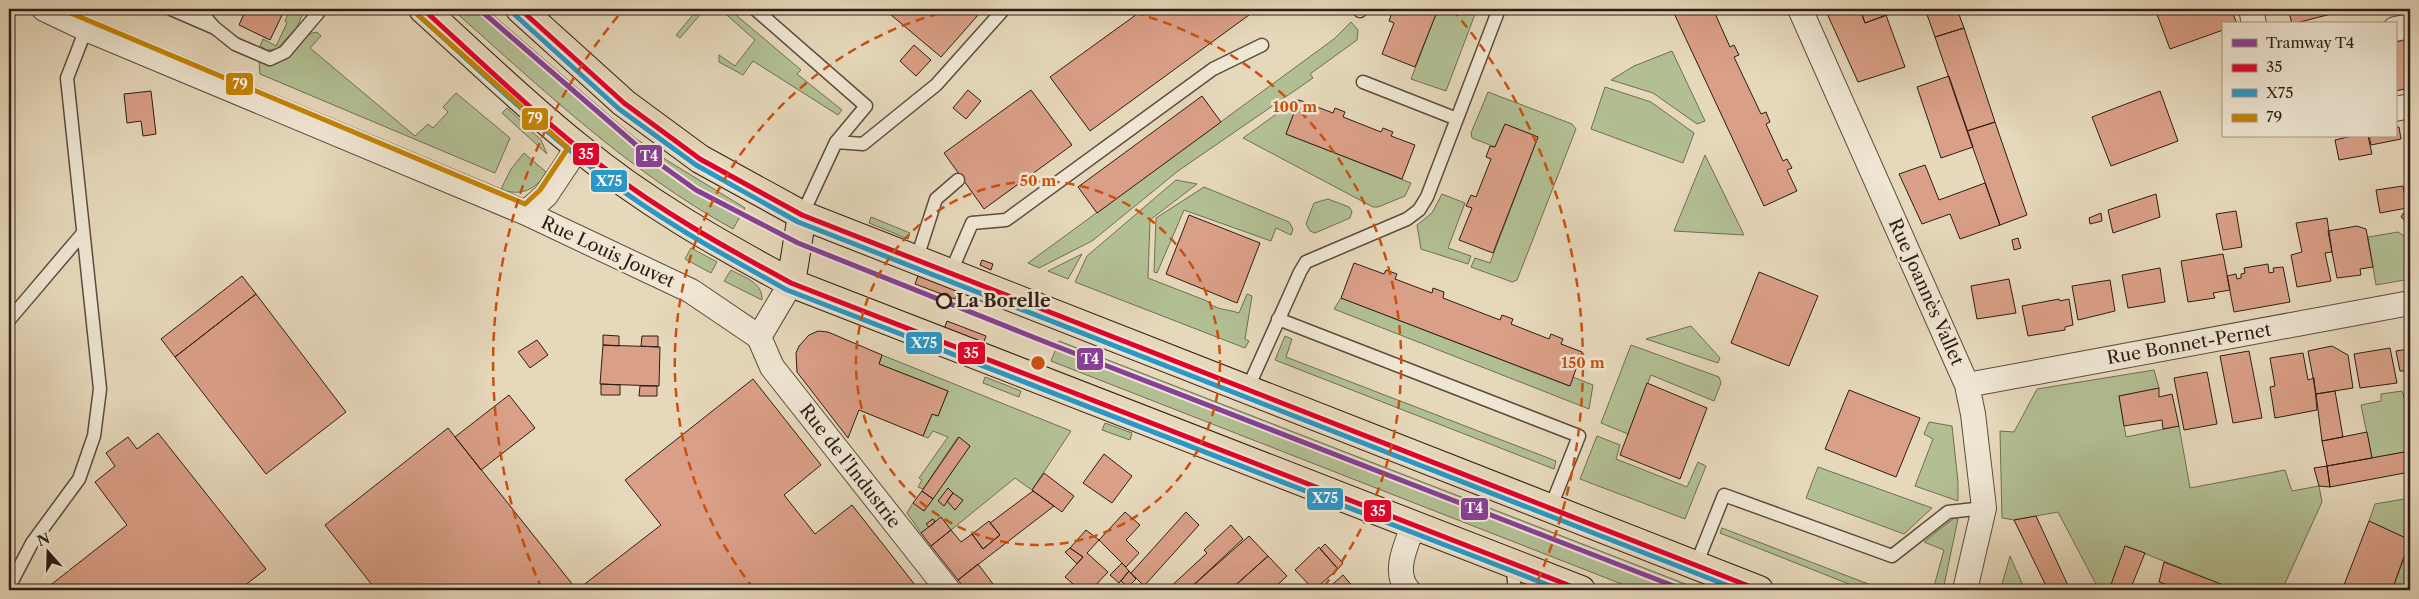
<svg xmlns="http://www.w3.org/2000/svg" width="2419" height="599" font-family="'Libre Caslon Text',serif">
<rect width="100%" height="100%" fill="#e6d8bb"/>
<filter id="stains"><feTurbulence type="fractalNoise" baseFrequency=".004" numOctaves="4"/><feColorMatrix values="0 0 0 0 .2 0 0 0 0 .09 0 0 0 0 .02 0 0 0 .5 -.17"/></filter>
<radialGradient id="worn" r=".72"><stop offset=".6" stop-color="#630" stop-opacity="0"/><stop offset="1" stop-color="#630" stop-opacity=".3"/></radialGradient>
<path fill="#b2bf93" stroke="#706e54" d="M290,9l14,2 -7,16 -20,22 -10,1 -7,-4 3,-7 13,7 11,-23 -2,-2z
M452,9h34l149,129 33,23 77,47 -12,21c-105,-58 -192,-141 -281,-220z
M698,9h7l-25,29 -4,-3z
M720,9h9l72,61 -4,4 45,36 -4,5 -85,-54 -10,14 -24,-13v-7l16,11 20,-26z
M1438,9h39l-31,82 -35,-12z
M1351,22l7,8 -1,10 -47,34 3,4 -135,93 -86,70 -53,27 -11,-5 306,-224z
M317,32l4,4 -11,12 105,88 13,-12 5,4 15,-16 -5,-5 13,-14 54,45 -15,35 -235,-99 -1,-14c40,9 30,-24 58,-28z
M1672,51l33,70 -8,3 -44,-31 -42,-13 23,-14z
M1605,87l46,15 43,31 -11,30 -92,-34z
M1488,92l84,32 4,5 -59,151 -5,2 -41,-15 4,-9 15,5 48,-126 -33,-13 -10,23 -23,-9 -1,-5z
M1296,100h3l-13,34 125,49 -6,13 -27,11h-5l-130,-69z
M507,108l34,32 6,14 -45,-41z
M524,153l22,19c-9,18 -27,25 -45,17l10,-20z
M1705,155l39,80 -70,-4z
M1176,180l21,4 -47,36 -2,58 59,23c7,9 21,8 32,12l8,-19 5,2 -7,43 4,2 -4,7 -170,-66 12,-26z
M1204,187l85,35 4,7 -2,6 -15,-7 -5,13 -87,-31 -27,63 -3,-1 2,-54z
M1442,194l23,9 -17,45 23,8 -3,8 -47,-15 -4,-24 15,-12z
M1328,199l21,8 3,4 -2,7 -35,15 -5,-2 -4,-7 8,-21z
M871,217l39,16 -2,6 -39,-16z
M2398,232l12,8v39l-34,6 -8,-48z
M691,248l26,14 -6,11 -26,-14z
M1082,254l-14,25 -20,-8z
M731,270c12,7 32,12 31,30l-38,-19z
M1341,298l228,88 4,-9 20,8 -4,24 -255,-100z
M1691,326l29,32 -2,5 -72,-24z
M1285,336l7,3 -6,18 270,104 -2,8 -279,-109z
M1059,341l642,249h-64l-586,-229z
M1631,345l88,32 2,6 -7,18 -63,-26 -23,59 -27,-11z
M882,355l189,76 -39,59 -17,-12 -64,52 -19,-11 -5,5 2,3 -8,6 -14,-20 6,-10 11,8 46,-65 -12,-9 -35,52 -5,-2 4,-7 -3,-2 29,-41 -15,-6 -5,7 -5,-2 9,-22 6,2 10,-25 -69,-27z
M2154,370l5,18 -40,8 7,41 53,-11 11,62 95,-18 7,21 27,-5 3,16 -40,88h-46l-110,-44 -17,44h-10l-41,-78 -44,8 -12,-2 -2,-87 14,1 23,-43z
M985,377l36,14 -2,6 -36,-14z
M2402,391l3,9 5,-1v52l-38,7 -11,-53 20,-4v-7z
M1929,422l23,4 6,56v19l-43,-15 18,-47 -9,-5z
M1105,423l27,10 -2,7 -28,-10z
M1597,436l23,9 -4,14 71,28 11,-25 8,4 -21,53 -105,-40z
M1818,467l114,41 -28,26 -98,-36z
M2410,498v42l-41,-19 6,-17z
M1954,518l4,1 -15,71h-10l11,-40 -20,-8z
M1722,528l162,62h-20l-144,-57z
M2410,543v47h-18z
M2010,556l15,34 -23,-6z"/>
<path fill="#da9f87" stroke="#2e1d15" d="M246,9h39l-15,31 -31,-15z
M884,9h89l6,5 -38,43z
M973,9h10l-4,5z
M1144,9h100l5,6 -159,116 -40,-54z
M1393,9l6,3 1,-3h38l-23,58 -33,-13 12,-31 -5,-2z
M1672,9h41l17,38 4,-2 5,10 -5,2 27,57 5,-2 4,10 -4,2 17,37 4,-2 5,9 -5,2 10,21 -33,15z
M1825,9h35l5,14 21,-8 19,52 -47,15z
M1860,9h44l-39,14z
M1925,9h32l7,19 -29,9z
M2155,9h76l6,15h-14v6l-53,19z
M2288,9h46l1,4 -43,11z
M1964,28l31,94 -28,9 -32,-94z
M2410,39v49l-15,3v-49z
M914,45l17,15 -15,16 -16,-15z
M1949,76l24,71 -32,11 -24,-71z
M968,90l13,11 -15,18 -13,-11z
M1031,90l41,55 -88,64 -40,-56z
M151,91l5,43 -13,2 -2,-15 -14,2 -3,-29z
M2160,91l18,50 -67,25 -19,-49z
M1202,96l19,26 -124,91 -19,-26z
M1299,100l34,13 2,-5 10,4 -2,5 38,15 2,-4 10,4 -2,4 24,9 -13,34 -116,-45z
M1995,122l32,93 -27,10 -33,-94z
M1505,124l33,13 -45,116 -34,-13 13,-32 -6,-2 5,-11 5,2 15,-38 -5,-2 4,-11 5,1z
M2395,127h4l2,12 -30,6 -2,-9h26z
M2352,136h16l4,18 -33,6 -4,-20z
M1925,165l14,35 46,-17 15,42 -40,14 -10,-25 -28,10 -23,-50z
M2403,186l4,22 -27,5 -4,-23z
M2156,194l4,23 -47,16 -5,-23z
M2410,203v21l-9,-7z
M2236,211l6,36 -19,3 -7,-36z
M2101,213l1,8 -12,3 -1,-6z
M1189,215l71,28 -23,60 -71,-29z
M2327,218l5,34 -7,1 6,28 -34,6 -6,-32 11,-3 -6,-29z
M2357,226l9,3 7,38 -13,2 1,6 -24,3 -9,-47z
M2018,238l3,10 -7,2 -2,-10z
M2223,254l7,36 -17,3 2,5 -27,4 -7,-41z
M982,260l11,4 -2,6 -11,-5z
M1354,263l30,11 2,-4 11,4 -2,5 37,14 1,-5 11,4 -1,6 57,22 2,-5 11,4 -2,5 38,15 2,-5 12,5 -2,5 21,8 -12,34 -229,-88z
M2268,264l1,9 5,-1 -1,-4 10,-1 7,35 -56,10 -7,-36 9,-2 1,5 4,-1v-4l4,-1 -1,-5z
M2160,268l5,34 -37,6 -6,-33z
M1759,272l59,24 -29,70 -58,-23z
M242,276l14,18 -81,63 -14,-18z
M918,276l40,15 -3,8 -40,-15z
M2009,279l7,34 -39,6 -6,-33z
M2110,280l5,31 -37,9 -6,-34z
M256,294l90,118 -80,62 -91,-117z
M2059,299l1,2 9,-2 4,26 -8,2v3l-37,6 -6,-30z
M947,321l39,15 -3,8 -39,-15z
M818,331l10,1 54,23 -3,9 69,27 -10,25 -6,-2 -9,22 -64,-26 -11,28 -51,-66 -1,-19 3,-7 10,-11z
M603,335l16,1v10l-16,-1z
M642,336h16v11l-17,-1z
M537,340l11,15 -18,13 -12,-16z
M603,345l57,2 -1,39 -59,-2z
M2332,346l16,9 5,33 -37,6 -8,-43z
M2390,348l7,35 -37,5 -6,-34z
M2409,349l1,39 -3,1 -2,-18h-5l-4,-20z
M2249,351l13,67 -29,5 -13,-67z
M2303,353l5,27 6,-2 3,32 -42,8 -5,-31 5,-1 -5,-28z
M2207,372l10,52 -33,6 -10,-52z
M753,379l68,86 -37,30 31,39 37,-29 67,85h-543l-51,-65 123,-97 129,162 84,-65 -36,-45z
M1647,383l60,25 -27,71 -60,-24z
M601,384l19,1v10h-19z
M640,386h17v10h-18z
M2159,388v9l13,-3 7,32 -16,3 -1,-9 -38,6 -5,-30z
M1849,390l71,28 -24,59 -71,-28z
M2335,391l8,46 -21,4 -6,-47z
M509,395l26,33 -54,42 -26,-33z
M2367,432l5,26 -45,8 -5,-25z
M158,433l108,136 -27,21h-189l-2,-3 79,-62 -32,-43 20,-16 -9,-13 22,-16 9,12z
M959,437l11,9 -37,53 -11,-8z
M2410,451v21l-80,15 -3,-21z
M1104,454l28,22 -20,27 -29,-20z
M2327,466l3,21 -11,-1 -5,-18z
M1044,473l30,23 -12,16 -30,-22z
M948,488l5,5 -9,13 -6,-5z
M922,491l11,8 -9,12 -11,-8z
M1033,491l21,15 -96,74 -27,-34 20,-16 10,12 11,-8 11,15 17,-14 -10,-12z
M953,493l10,7 -8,10 -8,-9z
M1125,512l15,13 -14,15 13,13 -13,14 -27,-27z
M1186,512l13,13 -55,61 -13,-13z
M2036,516l34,74h-22l-34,-70z
M941,517l10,13 -20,16 -10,-13z
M933,519l2,3 -6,5 -3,-3z
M989,521l11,14 -17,14 -11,-15z
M2369,521l41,19 -18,50h-50z
M1231,525l12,14 -55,51h-21l40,-37 -3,-3z
M1086,530l13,10 -12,13 21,19 -17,18h-11l-15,-13 18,-20 -13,-9z
M1249,536l19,20 -38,34h-42z
M1325,544l18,19 -5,6 -18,-20z
M2125,546l20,7 -15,37h-21z
M1319,547l19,22 -24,21 -19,-20z
M1070,548l13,9 -6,7 -12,-12z
M1268,556l19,20 -15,14h-29l-6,-6z
M2164,562l72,28h-54l-23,-8z
M1122,563l7,8 -10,12 -9,-8z
M978,564l18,24 -2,2h-28l-8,-10z
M1129,571l7,8 -8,8 -7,-6z
M1343,575l11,13 -3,2h-25z
M1158,584l6,6h-12z
M1361,585l5,5h-11z"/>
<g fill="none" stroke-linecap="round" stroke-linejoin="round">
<defs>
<path id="service" d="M171,9l44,19 20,16 35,15 15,-7 33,-39 -1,-4
M198,9l15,17
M755,9l111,97 -30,36
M1359,9l1,2
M1363,82l94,37
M802,215l34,-73 27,2 73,-59 68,-76
M916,261l20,-62 22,-19
M950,274l22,-51 34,-3 207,-151 49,-24
M1278,319l301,117 -29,73
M9,320l74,-87
M1247,390l53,-118 6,-10 101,-43 12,-9 8,-13 72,-188
M1512,563l3,27
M1696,565l28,-70 168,61 56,-44 36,-4
M9,587l23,-44 47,-64 15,-43 6,-47 -33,-311 19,-49"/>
<path id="minor" d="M44,9l42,20 440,184 165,78 68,46 13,30 176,223
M1800,9l167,376 6,29 11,94 -19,82
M2251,9l3,15
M2395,29l15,-3
M2395,109l15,-3
M526,213l20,-18 32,-48
M759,337l32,-54
M1967,385l443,-82
M1408,590c-16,-18 -1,-47 6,-66"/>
<path id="primary" d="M423,9c51,46 101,95 155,138 65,54 139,96 213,136l790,307
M520,9l104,94 76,56 102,56 957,375
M791,283l11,-68"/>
</defs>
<use href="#service" stroke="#5c4c3e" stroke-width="15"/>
<use href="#minor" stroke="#5c4c3e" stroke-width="26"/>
<use href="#primary" stroke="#2e1d15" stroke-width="30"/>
<use href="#service" stroke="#efe6d3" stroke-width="12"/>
<use href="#minor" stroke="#efe6d3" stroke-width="24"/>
<use href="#primary" stroke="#e6d8bb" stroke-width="28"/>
<defs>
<path id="bus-1" d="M423,9c59,54 117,110 180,158 59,45 123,81 188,116l790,307
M520,9l104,94 76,56 102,56 957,375"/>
<path id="bus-2" d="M418,15c59,53 116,108 179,157 59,46 125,82 190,118l774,300
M515,15l104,94 77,56 102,57 941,368"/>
<path id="bus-3" d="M61,9l464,195 15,-14 28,-42 -150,-133"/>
</defs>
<use href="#bus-1" stroke="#efe6d3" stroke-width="9"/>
<use href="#bus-2" stroke="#efe6d3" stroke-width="9"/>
<use href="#bus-3" stroke="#efe6d3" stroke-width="9"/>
<use href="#bus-1" stroke="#e4002b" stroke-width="5"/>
<use href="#bus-2" stroke="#2a98c9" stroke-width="5"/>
<use href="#bus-3" stroke="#c58405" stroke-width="5"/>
<defs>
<path id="tram-1" d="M479,9l171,148 46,33 102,53 250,100 636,247"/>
</defs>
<use href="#tram-1" stroke="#efe6d3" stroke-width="9"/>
<use href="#tram-1" stroke="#873f98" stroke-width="5"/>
</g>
<g fill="none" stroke="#cc500d" stroke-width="2.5" stroke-dasharray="9 6">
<circle cx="1038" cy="363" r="182"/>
<path d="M754 589A363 363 0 0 1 956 9M1120 9A363 363 0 0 1 1322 589"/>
<path d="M542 589A545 545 0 0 1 624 9M1452 9A545 545 0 0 1 1534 589"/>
</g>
<circle fill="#efe6d3" stroke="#2e1d15" stroke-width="2.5" cx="944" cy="301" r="7"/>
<g text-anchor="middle" stroke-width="5" stroke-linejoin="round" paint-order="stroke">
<g font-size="18" fill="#2e1d15" stroke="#efe6d3">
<text transform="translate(608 252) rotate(25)" y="6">Rue Louis Jouvet</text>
<text transform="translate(1926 292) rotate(66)" y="6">Rue Joannès Vallet</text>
<text transform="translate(2189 344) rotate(-10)" y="6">Rue Bonnet-Pernet</text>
<text transform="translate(850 466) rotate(52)" y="6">Rue de l'Industrie</text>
</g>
<g font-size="18" font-weight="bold" fill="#2e1d15" stroke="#efe6d3" text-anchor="start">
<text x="956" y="307">La Borelle</text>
</g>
</g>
<circle cx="1038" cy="363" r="8" fill="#cc500d" stroke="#efe6d3" stroke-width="2.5"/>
<g font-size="15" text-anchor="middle" font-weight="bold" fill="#cc500d" stroke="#efe6d3" stroke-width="5" stroke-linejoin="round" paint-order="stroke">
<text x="1295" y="112">100 m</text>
<text x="1038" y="186">50 m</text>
<text x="1583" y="368">150 m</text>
</g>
<g stroke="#efe6d3" stroke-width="2">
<rect x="225" y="72" width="29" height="24" rx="5" fill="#c58405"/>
<rect x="521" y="107" width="28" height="24" rx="5" fill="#c58405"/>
<rect x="572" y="142" width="28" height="24" rx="5" fill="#e4002b"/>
<rect x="635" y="144" width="28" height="24" rx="5" fill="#873f98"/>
<rect x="590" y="169" width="38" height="24" rx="5" fill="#2a98c9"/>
<rect x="905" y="331" width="38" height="24" rx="5" fill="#2a98c9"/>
<rect x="957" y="341" width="29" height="24" rx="5" fill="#e4002b"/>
<rect x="1076" y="347" width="28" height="24" rx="5" fill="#873f98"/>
<rect x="1306" y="487" width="38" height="24" rx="5" fill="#2a98c9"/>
<rect x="1460" y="497" width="29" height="24" rx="5" fill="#873f98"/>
<rect x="1363" y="499" width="29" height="24" rx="5" fill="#e4002b"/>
</g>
<g font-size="14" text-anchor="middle" font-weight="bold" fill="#fff">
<text x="240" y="89">79</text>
<text x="535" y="123">79</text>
<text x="586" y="159">35</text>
<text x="649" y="161">T4</text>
<text x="609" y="186">X75</text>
<text x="924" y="348">X75</text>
<text x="971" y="358">35</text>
<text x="1090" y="364">T4</text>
<text x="1325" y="503">X75</text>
<text x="1474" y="513">T4</text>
<text x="1378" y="516">35</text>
</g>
<rect width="2419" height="599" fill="none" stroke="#e6d8bb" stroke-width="30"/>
<rect x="10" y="10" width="2399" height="579" fill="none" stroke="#2e1d15" stroke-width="2.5"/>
<rect x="15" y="15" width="2389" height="569" fill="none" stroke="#2e1d15"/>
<rect x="2222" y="22" width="175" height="115" fill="#efe6d3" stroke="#a29687"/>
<rect x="2232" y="39" width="25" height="8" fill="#873f98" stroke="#a29687"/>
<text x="2266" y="48" font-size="15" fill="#2e1d15">Tramway T4</text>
<rect x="2232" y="64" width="25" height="8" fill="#e4002b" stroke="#a29687"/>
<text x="2266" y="72" font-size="15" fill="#2e1d15">35</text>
<rect x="2232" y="89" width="25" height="8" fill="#2a98c9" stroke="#a29687"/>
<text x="2266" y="98" font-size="15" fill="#2e1d15">X75</text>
<rect x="2232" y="114" width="25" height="8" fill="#c58405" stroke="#a29687"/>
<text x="2266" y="122" font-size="15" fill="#2e1d15">79</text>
<g transform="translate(48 552) rotate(340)" stroke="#efe6d3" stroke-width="4" paint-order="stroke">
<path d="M0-4L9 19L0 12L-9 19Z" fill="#2e1d15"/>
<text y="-8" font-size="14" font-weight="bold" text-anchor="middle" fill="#2e1d15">N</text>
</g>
<rect width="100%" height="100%" filter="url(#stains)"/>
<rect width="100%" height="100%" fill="url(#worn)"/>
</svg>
